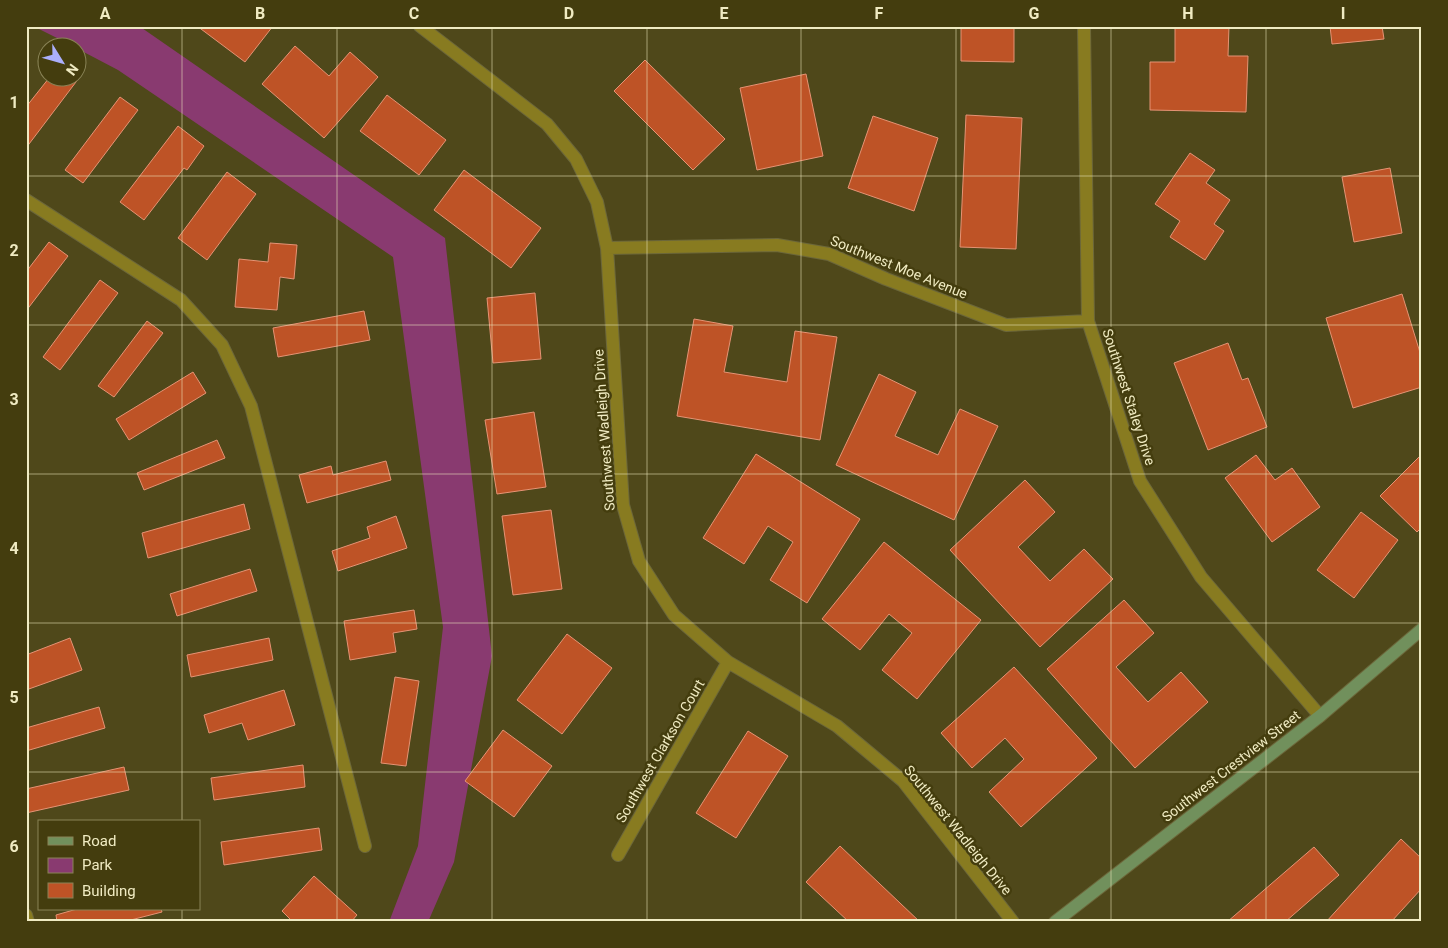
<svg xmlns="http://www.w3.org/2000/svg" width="1448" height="948" font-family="Roboto,sans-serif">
<rect width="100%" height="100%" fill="#4f481a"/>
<path fill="#893a70" d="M33,26h106l306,212 47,418 -38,206 -26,60h-39l29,-76 25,-219 -50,-370 -275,-187 -40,-21v-1l-3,-1z"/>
<path fill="#be5326" stroke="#e59374" d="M197,26h76l-28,36z
M961,26h53v36l-53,-1z
M1175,26h54l-1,30h20l-2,56 -96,-2v-48h25z
M1330,26h52l2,13 -52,5z
M295,46l34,30 21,-24 28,25 -54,61 -62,-54z
M645,60l80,79 -32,31 -79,-79z
M806,74l17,82 -66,14 -17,-82z
M78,77l1,1 -53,70v-41l23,-29z
M387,95l59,45 -27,35 -59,-44z
M120,97l18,13 -55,73 -18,-13z
M966,115l56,3 -6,131 -56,-2z
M873,116l65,22 -24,73 -66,-23z
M178,126l26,20 -17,24 -3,-2 -40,52 -24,-18z
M1190,153l25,17 -9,13 24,17 -16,24 10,7 -19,29 -35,-23 10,-16 -25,-17z
M1390,168l12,65 -48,9 -12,-65z
M464,170l77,58 -30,40 -77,-58z
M227,172l29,22 -49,66 -29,-22z
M49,242l19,14 -42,55v-39z
M270,243l27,2 -3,34 -14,-2 -3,33 -42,-3 4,-48 29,3z
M100,280l18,13 -58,77 -17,-13z
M535,293l6,66 -48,4 -6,-65z
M1402,294l20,65v28l-69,21 -27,-90z
M364,311l6,29 -92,17 -5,-29z
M694,319l39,7 -9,46 63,10 8,-51 42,6 -17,103 -143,-24z
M147,321l16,12 -49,64 -16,-11z
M1228,343l14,37 6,-2 19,49 -59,23 -34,-87z
M193,372l13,21 -77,47 -13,-21z
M879,374l37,18 -21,44 43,19 22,-46 38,17 -44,94 -118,-55z
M534,412l12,75 -49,7 -12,-74z
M217,440l8,18 -81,32 -7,-17z
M756,454l104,65 -53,84 -37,-23 23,-38 -25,-16 -24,38 -41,-26z
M1422,454v73l-5,5 -37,-36z
M1256,455l19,25 17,-12 28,39 -48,35 -47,-64z
M386,461l5,19 -84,23 -8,-28 32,-9 2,9z
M1025,480l30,32 -37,35 32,34 34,-32 29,30 -73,68 -90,-97z
M244,504l6,25 -102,29 -6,-25z
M551,510l11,79 -49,6 -11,-79z
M1361,512l37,28 -44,58 -37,-28z
M396,516l11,32 -69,23 -6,-20 38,-13 -3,-11z
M884,542l97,78 -64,79 -35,-29 30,-37 -23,-19 -29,36 -38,-31z
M250,569l7,22 -80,25 -7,-22z
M1124,600l30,33 -38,34 32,35 33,-30 27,30 -73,66 -88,-99z
M414,610l3,19 -24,4 3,19 -46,8 -6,-39z
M567,634l45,34 -50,66 -45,-34z
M70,638l12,32 -56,20v-35z
M269,638l4,22 -82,17 -4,-22z
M1014,667l83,91 -76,69 -32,-35 35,-33 -19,-21 -33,30 -31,-35z
M395,677l24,4 -13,85 -25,-3z
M284,690l11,35 -47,15 -6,-17 -33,10 -5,-18z
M99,707l6,21 -79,23v-23z
M503,730l49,36 -38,51 -49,-36z
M748,731l40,25 -52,82 -40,-25z
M303,765l2,22 -91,13 -3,-22z
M124,767l5,23 -103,23v-24z
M319,828l3,22 -98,15 -3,-23z
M1401,839l21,20v29l-31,34h-65z
M840,846l80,76h-71l-43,-40z
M1314,847l25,28 -54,47h-58z
M314,876l43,39 -6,7h-58l-11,-11z
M77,909h84l1,3 -39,10h-66l-1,-7z"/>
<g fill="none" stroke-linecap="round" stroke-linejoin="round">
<defs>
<path id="lane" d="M26,200l155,100 41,45 29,61 114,440
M26,915l2,7"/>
<path id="street" d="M420,26l127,98 29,35 21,43 10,46 16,257 16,56 35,54 54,47 109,64 66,55 110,141
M1084,26l4,295 52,160 61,96 119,139
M607,248l170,-3 52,9 57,25 120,46 82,-4
M618,855l110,-193"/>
<path id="secondary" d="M1055,922l265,-206 102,-87"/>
</defs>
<use href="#lane" stroke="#6c673a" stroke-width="14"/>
<use href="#street" stroke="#6c673a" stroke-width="14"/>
<use href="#secondary" stroke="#6c673a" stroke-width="14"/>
<use href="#lane" stroke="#887b20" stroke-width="12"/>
<use href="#street" stroke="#887b20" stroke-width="12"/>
<use href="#secondary" stroke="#71905c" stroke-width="12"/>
</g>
<path fill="none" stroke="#f0ebc2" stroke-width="1" stroke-opacity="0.55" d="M182,26v796M337,26v896M492,26v896M647,26v896M801,26v896M956,26v896M1111,26v896M1266,26v896M26,176h1396M26,325h1396M26,474h1396M26,623h1396M26,772h1396M182,909v13"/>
<g text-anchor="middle" stroke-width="5" stroke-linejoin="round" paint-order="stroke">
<g font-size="14" fill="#f0ebc2" stroke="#443d0e">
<text transform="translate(899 267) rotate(22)" y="5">Southwest Moe Avenue</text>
<text transform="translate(1129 397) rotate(72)" y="5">Southwest Staley Drive</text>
<text transform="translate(604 430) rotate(-94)" y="5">Southwest Wadleigh Drive</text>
<text transform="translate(660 751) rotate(-60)" y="5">Southwest Clarkson Court</text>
<text transform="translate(1231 766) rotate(-38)" y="5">Southwest Crestview Street</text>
<text transform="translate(958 830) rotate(51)" y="5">Southwest Wadleigh Drive</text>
</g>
</g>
<rect width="1448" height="948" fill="none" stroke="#443d0e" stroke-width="55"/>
<rect x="38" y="820" width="162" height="90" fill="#443d0e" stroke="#898356"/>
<rect x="48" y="837" width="25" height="8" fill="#71905c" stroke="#898356"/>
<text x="82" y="846" font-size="15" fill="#f0ebc2">Road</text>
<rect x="48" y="858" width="25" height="15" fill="#893a70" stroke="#898356"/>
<text x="82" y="870" font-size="15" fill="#f0ebc2">Park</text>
<rect x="48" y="883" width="25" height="15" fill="#be5326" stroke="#898356"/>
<text x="82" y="896" font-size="15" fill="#f0ebc2">Building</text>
<g transform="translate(62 62) rotate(127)"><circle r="24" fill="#443d0e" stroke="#898356"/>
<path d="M0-4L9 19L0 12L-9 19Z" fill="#abaffb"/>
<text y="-8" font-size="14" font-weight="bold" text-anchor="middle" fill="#f0ebc2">N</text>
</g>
<rect x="28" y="28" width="1392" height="892" fill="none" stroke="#f0ebc2" stroke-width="2"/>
<g font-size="16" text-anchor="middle" font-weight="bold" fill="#f0ebc2">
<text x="105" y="19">A</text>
<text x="260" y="19">B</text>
<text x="414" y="19">C</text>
<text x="569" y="19">D</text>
<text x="724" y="19">E</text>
<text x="879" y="19">F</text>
<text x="1034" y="19">G</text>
<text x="1188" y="19">H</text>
<text x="1343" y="19">I</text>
<text x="14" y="108">1</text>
<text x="14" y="256">2</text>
<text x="14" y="405">3</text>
<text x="14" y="554">4</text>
<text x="14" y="703">5</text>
<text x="14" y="852">6</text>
</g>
</svg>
